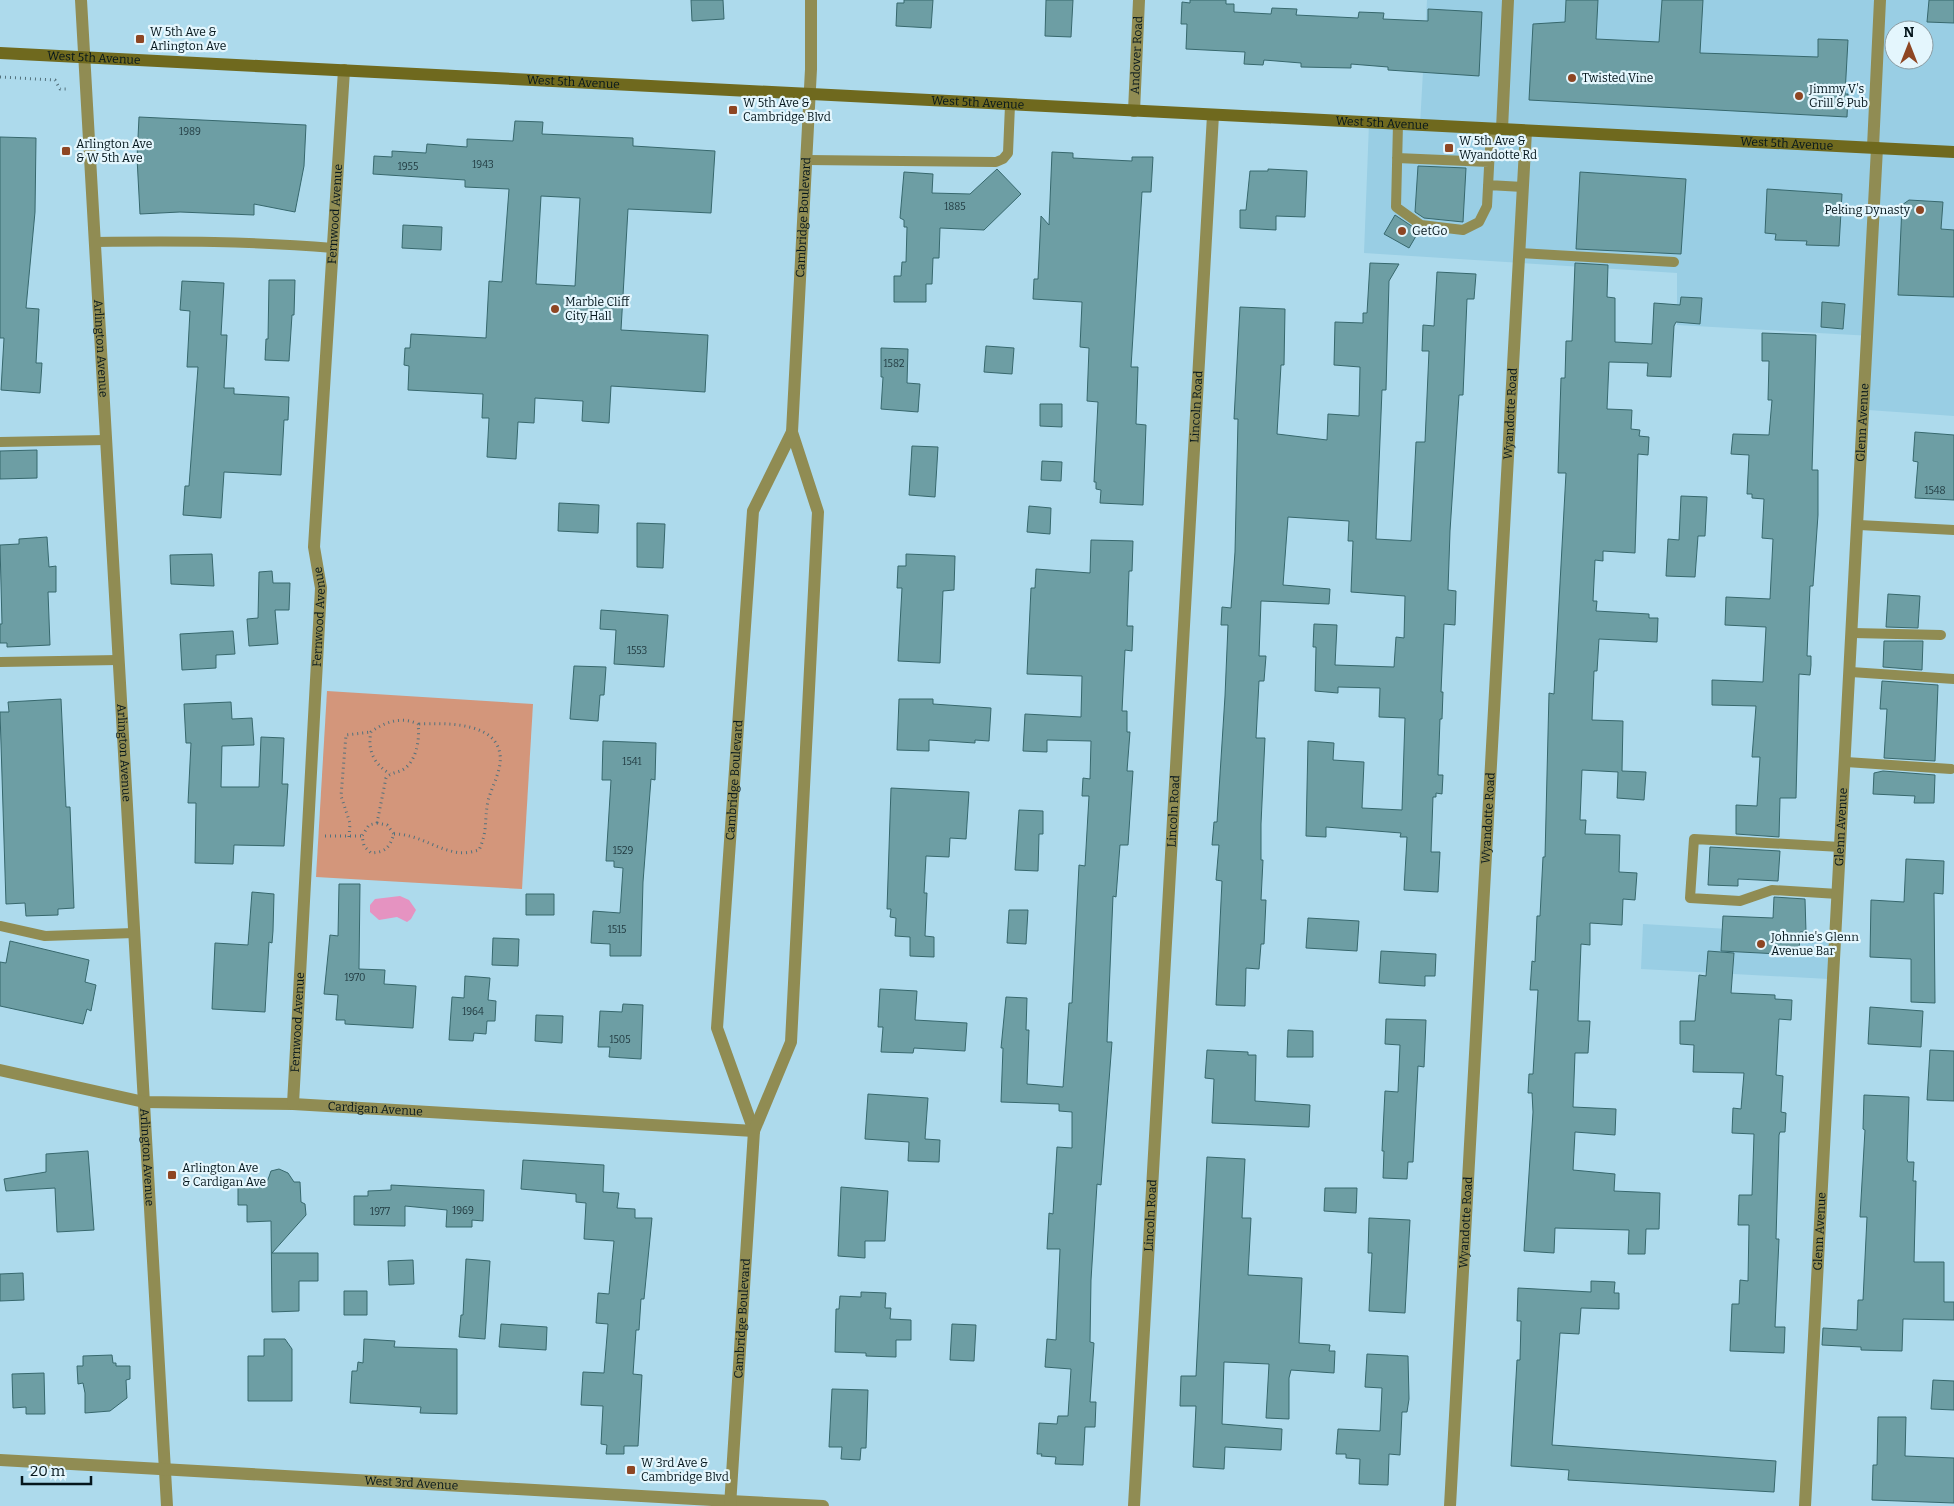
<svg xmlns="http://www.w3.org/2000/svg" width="1954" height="1506" font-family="Bitter,serif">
<rect width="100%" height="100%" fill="#addaec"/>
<path fill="#99cee4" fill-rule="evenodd" d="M1427,0h527v416l-86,-6 4,-74 -195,-11v-52l-313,-20 5,-130 51,2zM1894,30h30v30h-30z
M1643,924l190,11 -4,44 -188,-10z"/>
<path fill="#d3967b" d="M327,691l206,13 -11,185 -206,-12z"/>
<path fill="#e593c1" d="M400,896l9,4 7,10 -5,9 -4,3 -10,-5 -18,3 -9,-8v-7l5,-6z"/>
<path fill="#6d9ea4" stroke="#37686d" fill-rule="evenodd" d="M691,0h32l1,19 -32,2z
M904,0h29l-2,28 -35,-2 1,-23h7z
M1046,0h27l-2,37 -26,-1z
M1190,0h36v4h8v8l37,2 1,-6 25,1 -1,6 62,3 1,-6 25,1 -1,6 45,2v-12l54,3 -3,64 -91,-6v-3l-37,-3v4l-50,-1v-4l-37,-3 -1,5 -19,-1 1,-12 -59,-3 1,-25h-6l1,-22 8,1z
M1566,0h32l-2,39 63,3 3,-42h41l-3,53 118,4v-18l30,1 -3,54h3l-1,23 -318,-17 4,-76 32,-2z
M1929,0h25v23l-27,-1z
M139,117l167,8 -2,41 -9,46 -41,-8v11l-74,-3 -40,2 -3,-56z
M515,121l28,1 -1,12 91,4v8l82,5 -4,62 -83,-4 -7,121 87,5 -3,57 -94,-6 -2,37 -27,-2 1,-20 -48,-3 -1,25 -16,-1 -2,37 -29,-2 2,-39h-7l1,-24 -75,-4 1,-24 -5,-1 1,-17h5l1,-14 75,4 3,-57 13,1 7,-93 -44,-2v-7l-92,-6 1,-18 18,1v-6l34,2 1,-9 40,3v-8l46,2zM541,196l39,2 -5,88 -39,-2z
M0,137l36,1 -1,74 -9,96 13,1 -3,54h6l-2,30 -39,-3 3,-52h-4z
M1052,152l21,1v5l19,1 40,2v-4h21l-2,35h-9l-11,175h7l-2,57 10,1 -3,80 -43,-2 1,-13 -5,-1v-7h-2l4,-80 -11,-1 2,-53 -9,-1 2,-45 -49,-3 1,-20h4l3,-63 8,9z
M1418,166l48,2 -3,54 -39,-4 -9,-6z
M997,169l24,25 -37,36 -44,-2 -1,30h-6l-1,26h-6v18h-32v-26h7l1,-14h4l1,-35h-3v-7l-4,-2 4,-46 29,2 -1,19 38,1z
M1268,169l39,2 -2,46 -29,-1v14l-36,-2v-18h6l4,-39h18z
M1580,172l106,7 -5,75 -105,-5z
M1767,189l75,5 -3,52 -33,-1 1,-4 -32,-1 1,-6 -11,-1z
M1909,200l34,2 -2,27 13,1v67l-56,-2 4,-90z
M1395,215l24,16 -10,17 -25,-14z
M403,225l39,2 -1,23 -39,-2z
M1370,263l29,1 -10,17 -3,109h-4l-6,149 35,2 5,-99h9l4,-91h-7l1,-26 11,1 3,-54 39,2 -2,25h-7l-4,96h-4l-9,136 -2,59 8,1 -1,34 -11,-1 -3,68h2l-1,27h-2l-2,56h5l-1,19 -6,-1v4h-3l-2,55h9l-2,40 -34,-2 3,-53h-7l1,-4 -75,-6v10l-20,-1 2,-95 26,2 -1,17 31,2 -2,46 40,2 3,-92 -26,-1 1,-29 -42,-1v6l-23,-2 1,-44h-3l1,-23 23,1 -2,40 59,2 2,-30 8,1 1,-42 -54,-4 2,-51h-5l1,-20 -61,-4 -5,68 47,4 -1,15 -68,-3 -2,55h7l-2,25h-5l-3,57h9l-4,86v36h2l-2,40h5l-2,44h-3l-2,25 -13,-1 -1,38 -29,-1 6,-124 -6,-1 3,-35h-7l2,-23h3l8,-126 3,-71h-7l1,-18 9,1 4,-56 3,-133h-4l6,-112 45,2 -1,56h-3l-4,69 50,6 1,-26 31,2 1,-49 -26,-2 1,-43 28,1v-10h4z
M1575,263l33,2 -1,32 8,1v44l37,2 2,-41 26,2 1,-8 21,1 -2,26 -24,-2 -2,4 -3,51 -24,-1 1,-13 -39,-1 -2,47 25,1 -1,19 9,1 -1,6 10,1 -1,18 -10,-1 -3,99 -32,-2v10l-8,-1 -2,41h4l-1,10 53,3v4h9l-1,24 -58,-3 -2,32h-3l-2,49 31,1 -1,50 24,1 -2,28 -27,-2 1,-26 -36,-2 -2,50h6l-1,14 35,1 -1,37 18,1 -2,27 -12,-1 -1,26 -32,-2v22l-9,-1 -3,77h12l-2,32h-13l-2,54 43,2 -1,26 -40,-3 -2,38 42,4 -1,17 46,2 -1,36h-13l-1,25h-17l1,-24 -74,-2 -1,25 -30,-2 9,-139 -1,-19h-4l1,-19h4l5,-84h-8l2,-29 3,1 2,-46h3l3,-59h2l4,-164 5,1 12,-221h-8l3,-95h4l1,-37h6z
M269,280h26l-1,35h-2l-3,46 -24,-1 1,-21h2z
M182,281l42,2 -3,52h6l-3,53h10v6l55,3 -1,23h-4l-3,55 -57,-3 -3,46 -38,-3 2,-29h4l9,-119h-11l3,-56 -10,-1z
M1822,302l23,2 -2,25 -22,-2z
M1762,333l54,2 -4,135h6v45l-5,71h-3l-3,70h4v9l-1,10 -11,-1 -3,124h-16l-1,39 -43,-3v-29l21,1 3,-49h-8l4,-51 -44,-1v-25l51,2 3,-55 -41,-2 1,-28 44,2 3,-60 -11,-1 2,-39 -12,-1v-4h-5l2,-39 -18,-1 2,-20 36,1 3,-35h-4l1,-39h-7z
M986,346l28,2 -2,26 -28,-2z
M881,348l27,1 -1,34 13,1 -2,28 -37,-3 2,-32h-2z
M1040,404h22v23l-22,-1z
M1915,432l39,3v65l-39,-2 3,-36 -5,-1z
M912,446l26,1 -3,50 -26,-2z
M37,450v28l-37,1v-28z
M1042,461l20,1 -1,19 -20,-1z
M1681,496l26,1 -2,39h-7l-3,41 -29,-1 2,-37 11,1z
M559,503l40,2 -1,28 -40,-2z
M1029,506l22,2 -1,26 -23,-2z
M637,523l28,1 -2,44 -26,-1z
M47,537l2,30 7,-1v26h-8l2,53 -43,2v-4h-7v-19h2l-2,-79 19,-1v-5z
M1091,540l42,1 -1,30h-3l-2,55h6l-1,25 -7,-1 -3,61h5v21h3l-3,39h6l-5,74h-8l-4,52 -3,-1 -6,146h5l-11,143 -4,-1 -6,96 -1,62 4,1 -4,59h6l-1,25h-10l-2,38 -28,-1 1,-7 -15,-1 1,-2h-5l2,-31 18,1 1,-8h10l3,-47 -26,-2 2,-28 9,1 4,-91h-13l2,-36 4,1 4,-67 15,1v-36l-13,-1v-7l-58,-2 2,-54h-2l5,-51 21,1 -1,32h3l-2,54 36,3 6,-84h3l7,-138 6,1 4,-70h-7l1,-18 7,1 1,-38 -44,-1v12l-24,-1 2,-37 56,3 1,-41 -55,-2 4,-86h4l1,-19 54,4z
M212,554l2,32 -43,-2 -1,-29z
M906,554l49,2 -1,34 -11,1 -3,72 -42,-2 4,-73h-5l1,-22h8z
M272,571l1,12h17l-1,27h-14l3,34 -29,2 -2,-27 11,-1 1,-46z
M1888,594l32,2 -2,32 -32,-1z
M601,610l67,5 -4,52 -50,-3 2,-34 -16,-1z
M233,631l2,23 -19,1v13l-34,2 -2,-36z
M1884,641h39l-1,29 -39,-3z
M574,666l32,1 -2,28h-4l-2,26 -28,-2z
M1882,681l56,4 -3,76 -51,-3 3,-49h-7z
M61,699l5,108h4l4,101 -16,1v6l-32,1 -1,-13 -19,1 -6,-192h9l-1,-10z
M899,699h34v5l58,4 -2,33 -14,-1v3l-46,-3v11l-32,-1z
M231,702l1,17 20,-1 2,27 -32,1 -1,41h38l2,-50 23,1 -2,46h6l-4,62 -50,-1 -1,19 -38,-1 1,-60h-8l3,-60h-5l-2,-39z
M603,741l53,2 -1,37 -4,-1 -8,103 -2,74h-31v-12l-19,-1 2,-32 27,2 3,-45 -9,-1v-6h-8l5,-81h-9z
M1883,771l52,4 -1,28h-20l1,-7 -42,-2 1,-21z
M891,788l78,4 -3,47 -16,-1 -1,19 -23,-1 -2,37h3l-2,43 9,1v20l-24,-1v-19l-15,-1 1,-18 -6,-1 1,-8h-4z
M1019,810l24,1v23h-4l-1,37 -23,-1z
M1710,847l70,4 -2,30 -40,-2v7l-30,-1z
M1906,859l38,2 -1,33 -9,-1 1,110 -24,-1v-43l-41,-2 1,-57 33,2z
M339,884h21l-1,85 26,1 -1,14 32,2 -3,42 -68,-4v-4h-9l2,-25 -14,-1 6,-59 8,1z
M252,892l22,2 -1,37 -1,12 -3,-1 -4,70 -53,-3 3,-66 33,2z
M526,894h28v21h-28z
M1774,897l31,2 1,33h-6l-1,23 -78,-4 2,-35 50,2z
M1009,910h19l-2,34 -19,-1z
M1308,918l51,3 -2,30 -51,-3z
M493,938l26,1 -1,27 -26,-1z
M10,941l79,19 -4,22 11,3 -5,26 -4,-2 -4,15 -83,-18v-44l6,1z
M1381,951l55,3 -1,22h-10v10l-46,-3z
M1708,951l26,2 -3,40 44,2v4l17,1 -1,20 -12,-1 -3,56 7,1 -2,36 5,1 -1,19h-5l-1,3 -3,104h3l-4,88h10l-1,26 -54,-2 2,-47h7l1,-24 8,1 1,-56h-11l1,-30h13l2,-61 -22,-1 1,-25 8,1 3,-36 -51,-1 1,-27 -14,-1v-23h15l4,-46 7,1z
M465,976l25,2 -2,22 8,1 -1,20h-8l-1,13 -12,-1 -1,8 -24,-1 3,-43 12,1z
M880,989l37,2 -2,29 52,3 -2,28 -51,-3 -1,5 -32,-1 2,-25h-5z
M623,1004l20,1 -2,54 -32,-2 1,-10h-12l2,-36 22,1z
M1870,1007l53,4 -2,36 -53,-3z
M536,1015l27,1 -1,27 -27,-2z
M1386,1019l40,1 -2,47 -6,-1 -5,96h-5l-1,17 -24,-1 1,-27h-2l3,-60 13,1 2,-47 -15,-1z
M1288,1030l25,1v26h-26z
M1207,1050l41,2v3h8l-1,46 55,4 -1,22 -97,-4 2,-44 -9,-1z
M1930,1050l24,1v50l-27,-1z
M868,1094l60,4 -3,41 15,1 -1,22 -31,-1 1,-19 -44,-3z
M1864,1095l45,2 -2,62 1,3h6l-1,19h3l-2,81h30v40h10v18l-51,-1 -1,32 -41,-1v-3l-39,-2 1,-17 34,2 1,-30h5l4,-83h-7l5,-87 -2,-1z
M88,1151l6,79 -37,2 -2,-44 -49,3 -2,-12 42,-7v-18z
M1207,1157l38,2 -3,59h9l-3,57 54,3 -3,65 31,2 -1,6h6l-1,22 -43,-3 -2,8v41l-23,-1 3,-54 -45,-2 -2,62 60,5 -1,21 -56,-3 -1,22 -31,-2 3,-61h-16l1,-30h15z
M523,1160l81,5 -1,27 16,1 -2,15 18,1v9h17l-8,81h-3l-2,31h-3l-3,44 9,1 -4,71h-14v8h-18l1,-9 -6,-1 2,-38 -22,-1 2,-33 21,1 4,-49 -12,-1 2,-30 11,1 5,-53 -30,-2 2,-36 -10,-1v-8l-55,-5z
M279,1169l9,4 6,9h6l1,20 4,2 1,11 -34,38h46v28h-19v30l-27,1 -1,-91 -24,1v-17h-9v-19l28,-1 5,-14z
M391,1185l93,5 -1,31 -11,-1v7h-26l1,-17 -42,-4v20l-51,-1v-29h14v-5l23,-1z
M841,1187l47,4 -3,50h-20v17l-27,-2z
M1325,1188h32l-1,25 -32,-2z
M1369,1218l41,2 -5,93 -36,-2 3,-58h-4z
M466,1259l24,2 -5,78 -26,-2 2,-22h2z
M413,1260l1,24 -25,1 -1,-24z
M23,1273l1,27 -24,1v-27z
M1591,1281l24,1 -1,11h5v16l-38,-1 -2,26 -19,-1 -8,112 224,16 -2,31 -206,-12 1,-10 -58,-4 6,-106h3l1,-39h-4l1,-33 73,4z
M344,1291h23v24h-23z
M861,1292l25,1 -1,15h6l-1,11 21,1v20h-15v17l-30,-1v-3l-31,-1 1,-43h3l1,-13 21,1z
M501,1324l46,3 -1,23 -47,-3z
M952,1324l24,1 -2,36 -24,-1z
M264,1339h21l7,10v52h-44v-45h16z
M364,1339l31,2 -1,6 63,2v65l-37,-1 1,-6 -71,-4 2,-32h5l1,-9 5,1z
M1367,1354l41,2 1,43 -2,13h-5l-2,43 -11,-1 -1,31 -29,-1 1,-25 -14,-1v-4h-10l2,-25 42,2 2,-43 -17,-1z
M112,1355l1,8h3v3h14v13l-4,1 1,18 -17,13 -25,2v-20l-2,-10 -5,1 -1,-18h6v-10z
M44,1373l1,41h-19v-7l-13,1 -1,-34z
M1933,1380l21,1v29l-23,-1z
M832,1389l36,1 -2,58h-5l-1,12 -19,-1 1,-12h-13z
M1878,1417h28l-1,39 49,2v45l-82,-3 1,-35h4z"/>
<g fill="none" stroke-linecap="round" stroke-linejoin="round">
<path stroke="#53717c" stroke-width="3" stroke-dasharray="1 4" stroke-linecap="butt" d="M0,77l55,3 5,9h9
M377,823l9,-45c5,-6 12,-5 18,-9 13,-9 16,-31 14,-45 -16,-8 -34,-2 -47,8 -4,18 3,32 19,42
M377,823l10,2 7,9c-5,14 -8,18 -23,19l-7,-7 -2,-10 7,-11z
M394,834c23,0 40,14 61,18 8,2 17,0 24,-2 9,-19 5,-30 9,-49 3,-12 10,-24 12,-37 5,-43 -54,-41 -82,-40
M325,836h37
M349,837l1,-14 -9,-27 5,-61 25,-3"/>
<path stroke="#908c53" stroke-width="10" d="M1398,124l-2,83 25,18 42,5 16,-8 8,-16 4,-77
M1397,158l92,4
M807,160l189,2 7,-3 5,-6 2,-48
M1488,185l35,2
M95,242c80,-1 158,-1 238,6
M1520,253l154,9
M0,442l105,-2
M1859,525l95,5
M1853,633l88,2
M0,662l118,-2
M1851,672l103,7
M1846,762l105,7
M1838,894l-66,-4 -32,11 -50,-3 4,-59 147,8
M0,926l45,10 89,-3"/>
<g stroke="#908c53" stroke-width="12">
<path id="s1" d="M81,0l86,1506"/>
<path id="s2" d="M1134,111l5,-111"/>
<path d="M1502,129l6,-129"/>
<path d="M1873,147l7,-147"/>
<path id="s3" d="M0,1070l144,32 149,2 461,27"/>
<path id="s4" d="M293,1104l28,-516 -7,-41 30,-477"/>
<path id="s5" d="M0,1460l730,41"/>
<path id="s6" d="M1134,1506l79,-1391"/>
<path id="s7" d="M1450,1506l76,-1375"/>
<path id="s8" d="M1805,1506l72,-1358"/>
</g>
<g stroke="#908c53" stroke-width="12">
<path id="s9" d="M754,1131l-37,-103 36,-517 39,-79"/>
<path d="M730,1501l93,5"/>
<path id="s10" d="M730,1506l24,-375 37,-89 27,-530 -26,-80 19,-363v-69"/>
</g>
<path stroke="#6f691e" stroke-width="12" id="s11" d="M0,53l1954,99"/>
</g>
<g fill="#8e4623" stroke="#e4f6fd" stroke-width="2">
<rect x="135" y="34" width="10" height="10" rx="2.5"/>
<circle cx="1572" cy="78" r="5"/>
<circle cx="1799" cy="96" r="5"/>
<rect x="728" y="105" width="10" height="10" rx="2.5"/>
<rect x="1444" y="143" width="10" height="10" rx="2.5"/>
<rect x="61" y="146" width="10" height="10" rx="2.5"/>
<circle cx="1920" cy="210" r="5"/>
<circle cx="1402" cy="231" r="5"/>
<circle cx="555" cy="309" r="5"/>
<circle cx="1761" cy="944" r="5"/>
<rect x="167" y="1170" width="10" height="10" rx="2.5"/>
<rect x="626" y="1465" width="10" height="10" rx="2.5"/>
</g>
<g text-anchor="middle" stroke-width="4.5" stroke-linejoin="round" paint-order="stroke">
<g font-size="10" fill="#1f383e">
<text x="190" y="135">1989</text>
<text x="483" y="168">1943</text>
<text x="408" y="170">1955</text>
<text x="955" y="210">1885</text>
<text x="894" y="367">1582</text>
<text x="1935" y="494">1548</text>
<text x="637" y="654">1553</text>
<text x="632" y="765">1541</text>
<text x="623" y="854">1529</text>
<text x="617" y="933">1515</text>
<text x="355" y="981">1970</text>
<text x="473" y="1015">1964</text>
<text x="620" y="1043">1505</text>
<text x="463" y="1214">1969</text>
<text x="380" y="1215">1977</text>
</g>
<g font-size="12" fill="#05161c" stroke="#e4f6fd" text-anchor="start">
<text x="150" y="36">W 5th Ave &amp;<tspan x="150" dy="14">Arlington Ave</tspan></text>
<text x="1582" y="82">Twisted Vine</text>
<text x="1809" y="93">Jimmy V's<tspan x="1809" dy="14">Grill &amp; Pub</tspan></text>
<text x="743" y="107">W 5th Ave &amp;<tspan x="743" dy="14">Cambridge Blvd</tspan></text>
<text x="1459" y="145">W 5th Ave &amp;<tspan x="1459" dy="14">Wyandotte Rd</tspan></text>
<text x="76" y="148">Arlington Ave<tspan x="76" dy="14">&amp; W 5th Ave</tspan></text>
<text x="1910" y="214" text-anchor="end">Peking Dynasty</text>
<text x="1412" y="235">GetGo</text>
<text x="565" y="306">Marble Cliff<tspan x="565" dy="14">City Hall</tspan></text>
<text x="1771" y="941">Johnnie's Glenn<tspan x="1771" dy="14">Avenue Bar</tspan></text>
<text x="182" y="1172">Arlington Ave<tspan x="182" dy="14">&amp; Cardigan Ave</tspan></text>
<text x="641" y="1467">W 3rd Ave &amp;<tspan x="641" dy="14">Cambridge Blvd</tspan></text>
</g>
<g font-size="12" fill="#05161c" stroke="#e4f6fd">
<text dy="4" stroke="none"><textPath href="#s2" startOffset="56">Andover Road</textPath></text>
<text dy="4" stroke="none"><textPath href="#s11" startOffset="94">West 5th Avenue</textPath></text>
<text dy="4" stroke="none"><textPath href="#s11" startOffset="574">West 5th Avenue</textPath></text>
<text dy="4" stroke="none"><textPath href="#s11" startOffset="979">West 5th Avenue</textPath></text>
<text dy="4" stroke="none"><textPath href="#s11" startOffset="1384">West 5th Avenue</textPath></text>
<text dy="4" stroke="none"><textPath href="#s11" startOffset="1789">West 5th Avenue</textPath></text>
<text dy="4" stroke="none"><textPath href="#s4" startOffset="892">Fernwood Avenue</textPath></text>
<text dy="4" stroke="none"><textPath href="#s10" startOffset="1302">Cambridge Boulevard</textPath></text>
<text dy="4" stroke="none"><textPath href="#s1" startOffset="349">Arlington Avenue</textPath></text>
<text dy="4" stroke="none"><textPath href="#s6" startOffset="1101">Lincoln Road</textPath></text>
<text dy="4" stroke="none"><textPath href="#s7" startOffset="1094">Wyandotte Road</textPath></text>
<text dy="4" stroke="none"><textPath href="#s8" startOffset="1085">Glenn Avenue</textPath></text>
<text dy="4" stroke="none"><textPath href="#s4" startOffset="488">Fernwood Avenue</textPath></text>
<text dy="4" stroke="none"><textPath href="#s1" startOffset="754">Arlington Avenue</textPath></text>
<text dy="4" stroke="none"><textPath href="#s9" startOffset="358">Cambridge Boulevard</textPath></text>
<text dy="4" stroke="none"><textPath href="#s6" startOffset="696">Lincoln Road</textPath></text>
<text dy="4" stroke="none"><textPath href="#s7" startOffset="689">Wyandotte Road</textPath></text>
<text dy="4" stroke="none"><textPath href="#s8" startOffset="680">Glenn Avenue</textPath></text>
<text dy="4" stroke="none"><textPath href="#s4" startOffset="82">Fernwood Avenue</textPath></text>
<text dy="4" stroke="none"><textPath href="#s3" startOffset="379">Cardigan Avenue</textPath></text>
<text dy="4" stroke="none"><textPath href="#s1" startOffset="1159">Arlington Avenue</textPath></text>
<text dy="4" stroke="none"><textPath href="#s6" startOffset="291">Lincoln Road</textPath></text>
<text dy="4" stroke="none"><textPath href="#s7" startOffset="284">Wyandotte Road</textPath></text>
<text dy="4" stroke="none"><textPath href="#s8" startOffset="275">Glenn Avenue</textPath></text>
<text dy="4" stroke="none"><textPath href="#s10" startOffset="188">Cambridge Boulevard</textPath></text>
<text dy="4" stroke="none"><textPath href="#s5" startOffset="412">West 3rd Avenue</textPath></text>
</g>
</g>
<g transform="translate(1909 45)"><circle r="24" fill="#e4f6fd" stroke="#8b9ca3"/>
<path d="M0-4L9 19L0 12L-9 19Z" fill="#8e4623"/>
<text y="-8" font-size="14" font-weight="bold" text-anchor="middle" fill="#05161c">N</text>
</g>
<path d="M22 1476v8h69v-8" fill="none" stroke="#05161c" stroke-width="2.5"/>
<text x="30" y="1476" font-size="15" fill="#05161c" stroke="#e4f6fd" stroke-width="4" paint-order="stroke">20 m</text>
</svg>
